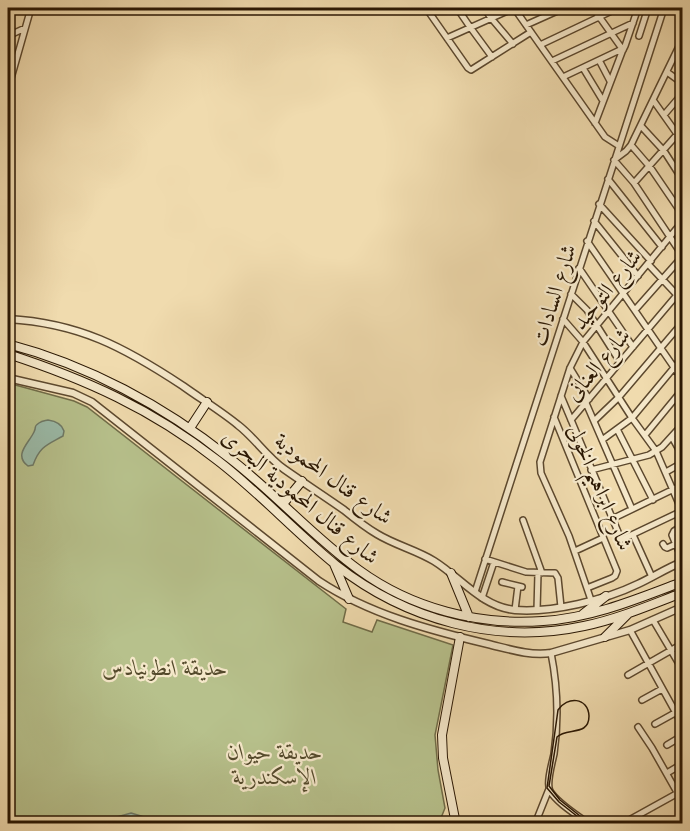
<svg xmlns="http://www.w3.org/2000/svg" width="690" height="831" font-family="Cardo,Amiri,serif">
<rect width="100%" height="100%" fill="#f0dbae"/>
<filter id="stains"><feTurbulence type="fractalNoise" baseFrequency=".00333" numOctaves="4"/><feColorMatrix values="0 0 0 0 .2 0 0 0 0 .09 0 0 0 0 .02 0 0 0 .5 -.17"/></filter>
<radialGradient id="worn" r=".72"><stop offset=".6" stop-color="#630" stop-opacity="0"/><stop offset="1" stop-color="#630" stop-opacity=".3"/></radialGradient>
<path fill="#b7c18c" stroke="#706c48" stroke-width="1.5" d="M8,383l66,18 13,6 259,202 -3,13 29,10 5,-12 76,25 -18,90 3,35 7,38 -6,15 -431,1z"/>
<path fill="#9abba9" stroke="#6d7967" stroke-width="1.5" d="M48,420c7,1 14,4 16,11l-1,5c-16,9 -23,10 -30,29l-5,1c-15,-11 1,-23 6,-34 3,-6 -1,-5 5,-9 3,-2 5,-2 9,-3z
M131,813l13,4 7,6h-41l7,-6z"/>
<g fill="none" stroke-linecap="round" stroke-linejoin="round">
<defs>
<path id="minor" d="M426,8l42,60 3,2 60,-38
M457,8l13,19 22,30
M484,8l7,10 22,26
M514,8l91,129 14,9
M593,8l30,42
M680,8l2,3
M8,13l12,-5
M526,25l38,-17
M8,36l17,-8
M639,36l9,-28
M447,38l67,-30
M682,40l-51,105 -5,6 -12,9 20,23 48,72
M540,45l78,-37
M599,60l11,21
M8,61l9,-4
M552,61l81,-38
M583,68l20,33
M667,72l11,8
M563,77l59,-28
M8,89l23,-81
M653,100l29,41
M664,115l18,-21
M595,123l27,-71 3,-6 13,-38
M641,126l23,25 18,28
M631,145l19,22 32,47
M608,179l54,68
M634,183l48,-54
M599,204l52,57
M594,221l44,55
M587,241l95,138
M648,264l29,31
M579,268l54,79
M571,294l16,16 33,52
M635,310l47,-53
M563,319l20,23 49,76 24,33 26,60
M570,368l19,31
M561,396l60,143h2l59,-28
M586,403l46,106
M554,417l63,154 -2,5 -3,2 -25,10
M571,420l111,-131
M594,421l25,-24 63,-74
M617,429l36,71
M645,435l37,-45
M672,437l10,18
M602,440l30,-22 50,-60
M591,470l58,-15 13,-8 20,-22
M666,472l16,-9
M612,519l70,-34
M523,520l19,53
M682,526l-8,5 -2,4 10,24
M633,535l19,42
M663,544l2,3 2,1 9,-4
M575,551l28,-13
M485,559l41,13 29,1 3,5 3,29
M502,582l20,5
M475,592l189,-584
M482,598l12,-36
M591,600l-22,-64 -28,-63 -1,-11 30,-94 13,-26 99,-120
M515,610l3,-24
M537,610l1,-37
M653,620l29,49
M630,630l52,94
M551,653c7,35 8,66 3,101 -2,9 -8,30 -4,37 7,12 27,24 39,33
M628,675l54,-31
M642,700l20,-11
M655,724l27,-15
M638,727l14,21 30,53
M667,745l15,-9
M667,773l15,-9
M535,824l14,-35
M622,824l56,-31
M677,824l5,-4"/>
<path id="tertiary" d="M8,319c71,4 116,28 175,67 18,13 38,25 55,39 17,13 28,31 46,44 20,14 40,27 60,41 11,9 21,17 33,24 18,11 39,16 57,27 26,16 48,46 81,49 37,3 90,-10 123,-26 15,-7 29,-16 44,-22
M8,378l65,15 19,9 227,179c50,33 110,49 169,63 21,5 41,12 63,9l79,-23 52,-23"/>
<path id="secondary" d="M8,344c80,21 156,62 220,113 46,35 84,79 131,113 52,38 120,56 184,51 49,-3 94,-22 139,-39
M8,354c77,25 144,55 209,106 42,32 78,72 119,105 70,55 160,80 248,61 34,-7 66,-21 98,-33
M190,428l17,-26
M283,504l19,-23
M334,564l15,35
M451,573l18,44
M583,614l23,-18
M605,637l23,-23
M456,824l-13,-66 -1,-23 18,-98"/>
</defs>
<use href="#minor" stroke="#5c482e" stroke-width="8"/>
<use href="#tertiary" stroke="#5c482e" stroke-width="9"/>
<use href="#secondary" stroke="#2a1703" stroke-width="10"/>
<use href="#minor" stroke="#f5e8ca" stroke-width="5"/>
<use href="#tertiary" stroke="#f5e8ca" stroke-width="6"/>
<use href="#secondary" stroke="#f5e8ca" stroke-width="8"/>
<path stroke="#2a1703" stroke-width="1.5" d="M587,824l-28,-22 -12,-14 11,-78c9,-14 30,-13 31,6 0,21 -23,11 -32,21l-8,49 11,14 30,24"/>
</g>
<g text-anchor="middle" stroke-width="4.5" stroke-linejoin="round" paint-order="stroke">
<g font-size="22" fill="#2a1703" stroke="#f5e8ca">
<text transform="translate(606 289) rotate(-51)" y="8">شارع التوحيد</text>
<text transform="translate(553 295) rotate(-73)" y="8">شارع السادات</text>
<text transform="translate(597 364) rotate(-50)" y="8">شارع العنانى</text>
<text transform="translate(334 478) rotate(36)" y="8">شارع قنال المحمودية</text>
<text transform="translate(601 487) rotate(67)" y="8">شارع ابراهيم الخولى</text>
<text transform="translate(301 496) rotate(40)" y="8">شارع قنال المحمودية البحرى</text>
</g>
<g font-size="22" font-style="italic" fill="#544a2c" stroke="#f5e8ca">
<text x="165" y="675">حديقة انطونيادس</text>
<text x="275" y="759">حديقة حيوان<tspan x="275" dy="25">الإسكندرية</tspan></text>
</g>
</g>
<rect width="690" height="831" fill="none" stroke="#f0dbae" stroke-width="30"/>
<rect x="9" y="9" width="672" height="813" fill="none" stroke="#2a1703" stroke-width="3"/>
<rect x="15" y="15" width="660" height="801" fill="none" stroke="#2a1703" stroke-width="1.5"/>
<rect width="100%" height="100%" filter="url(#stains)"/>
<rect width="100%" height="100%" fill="url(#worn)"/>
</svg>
